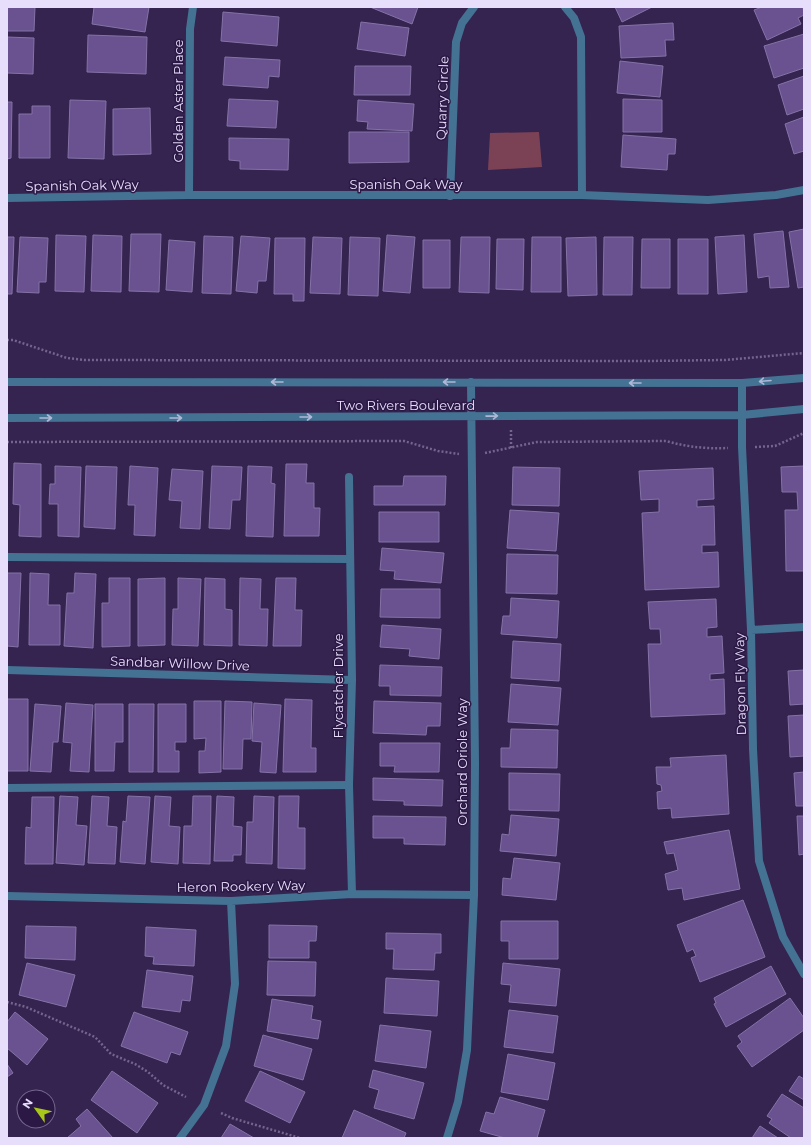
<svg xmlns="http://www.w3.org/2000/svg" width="811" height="1145" font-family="Montserrat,sans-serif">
<rect width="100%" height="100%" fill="#352350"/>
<path fill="#7b4255" d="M539,132l3,35 -54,3 2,-37z"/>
<path fill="#69528f" stroke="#8573a7" d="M7,7h28l-1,24h-27z
M94,7h55l-4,25 -53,-8z
M370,7h48l-6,17z
M615,7h37l-30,15z
M762,7h41l1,8 -6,3 3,6 -34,16 -13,-30z
M223,12l56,5 -2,29 -56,-5z
M361,22l48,6 -4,28 -48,-7z
M673,23l1,17h-9l1,16 -45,2 -2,-32z
M804,34v34l-30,10 -10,-32z
M88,35l59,2 -1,37 -59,-2z
M7,37l27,1 -1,36 -26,-1z
M225,57l55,3 -1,17 -10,-1 -1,12 -45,-3z
M620,61l43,5 -3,31 -43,-4z
M355,66h56l-1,29h-56z
M804,76v33l-17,6 -9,-30z
M229,99l49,2 -2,27 -49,-2z
M623,99l39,1v32h-39z
M70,100l36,1 -2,58 -36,-1z
M358,100l56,4 -2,27 -45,-2 1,-7 -11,-1z
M7,102h5l-1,56 -4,1z
M32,106h18v52h-31v-44h13z
M150,108l1,46 -38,1v-46z
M804,117v34l-10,3 -9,-30z
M349,132h60v30l-60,1z
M623,135l53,4 -1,15h-7l-1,16 -46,-3z
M229,138l60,1 -1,31 -48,-1v-8l-11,-1z
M804,229v58l-6,1 -9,-56z
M783,231l6,56 -19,1 -1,-12 -11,2 -4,-44z
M131,234h30l-2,58 -30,-1z
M56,235l30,1 -2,56 -29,-1z
M93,235l29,1 -1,56 -30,-1z
M387,235l28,2 -5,56 -27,-2z
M744,235l3,57 -29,2 -3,-57z
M204,236l29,1 -2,57 -29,-1z
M241,236l29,2 -4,43h-8l-1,12 -21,-2z
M7,237h7l-2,57h-5z
M20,237l28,1 -2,44h-7v11l-22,-1z
M313,237l29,1 -2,56 -30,-1z
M350,237l30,1 -2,58 -30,-1z
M461,237h29l-1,56 -30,-1z
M532,237h29v55h-30z
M596,237l1,58 -29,1 -2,-58z
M604,237h29l-1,58h-29z
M275,238h30l-1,63h-11v-7h-19z
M497,239h27l-1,51 -27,-1z
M642,239h28v49h-29z
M678,239h30v55h-30z
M169,240l26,2 -3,50 -26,-2z
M423,240h27v48h-27z
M14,463l27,1v73l-22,-1 1,-31 -7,-1z
M286,464h21l-1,19h8v25h6l-1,28h-35z
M55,466l26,1 -2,70 -21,-1v-32h-9l1,-20h5z
M86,466l31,1 -2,62 -31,-2z
M130,466l28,2 -3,68 -21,-1 1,-30h-7z
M212,466l30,1 -2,33h-8l-2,29 -21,-1z
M248,466l24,1 -1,16 4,1 -2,53 -27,-1z
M804,466v105h-18l-1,-61h13l-1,-18h-15l-1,-25z
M513,467l47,1 -1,38 -47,-1z
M713,468l1,31 -17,1v7l17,-1 1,39h-13v8l16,-1 1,35 -74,3 -3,-77 17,-1v-13l-18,1 -2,-29z
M172,469l31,2 -3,58 -20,-1 2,-27 -13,-1z
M404,476h42l-1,29h-71v-19h29z
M510,510l49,3 -3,38 -49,-3z
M379,512h60v30h-60z
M382,548l62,5 -3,30 -47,-4 1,-8 -15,-1z
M507,554l51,1 -1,39 -51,-1z
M7,573h14l-3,74 -11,-1z
M30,573l19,1 -1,31h12v40h-31z
M75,573l21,1 -3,74 -29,-2 3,-53h7z
M109,578h21v68l-28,1v-44h7z
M165,578v67l-27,1v-67z
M178,578l23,1 -3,67 -26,-1 1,-36h5z
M205,578l20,1v30l7,1v36l-28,-1z
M240,578l21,1 -1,30h8l-1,37 -28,-1z
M276,578h20l-1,32h7l-1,36h-28z
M381,589h59v29l-60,-1z
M511,598l48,3 -2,37 -56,-4 2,-18h7z
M716,599l1,28 -10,1v9l15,-1 2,37 -14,1v6l14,-1 1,35 -74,3 -3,-73h13l-1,-15h-10l-2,-27z
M382,625l59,4 -2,30 -30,-3 1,-7 -30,-2z
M513,641l48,3 -2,37 -48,-3z
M380,665l62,2 -1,29 -51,-1v-9h-11z
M804,670v34l-14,1 -2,-34z
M511,684l50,4 -3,37 -50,-3z
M7,699h21v72h-21z
M285,699l27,1 -1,48h5v24h-33z
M194,701h27v71l-22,1v-22h6l1,-13 -12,1z
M225,701l27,1 -1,37h-8l-1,30h-19z
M374,701l67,2 -1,23h-13l-1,9 -53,-2z
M66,703l27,2 -4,67 -19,-1 2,-28 -9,-1z
M254,703l27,2 -5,68 -16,-1 2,-30 -10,-1z
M35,704l26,2 -3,36h-5l-2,30 -21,-1z
M95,704h28v38h-8l-1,29h-19z
M129,704h25l-1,68h-24z
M158,704h28v38h-11v9h4v21h-21z
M804,715v41l-14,1 -2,-41z
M511,729l47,1 -1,38 -56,-1v-19h9z
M380,743h60l-1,29h-45l1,-6h-15z
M726,755l3,59 -57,4 -1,-10 -13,1 -1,-17 5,-1 -1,-6 -4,-1 -1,-17h15l-1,-9z
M804,772v34h-8l-2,-33z
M509,773l51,1 -1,37 -50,-1z
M373,778l70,2 -1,26 -38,-1v-4l-31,-1z
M60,796l18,1 -2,28 11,1 -3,39 -28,-2z
M92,796l17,1 -2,29 10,1 -2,37 -27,-1z
M128,796l22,1 -5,67 -25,-2 3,-41 3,1z
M155,796l16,1 -2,29 11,1 -2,37 -27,-2z
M193,796h18l-1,68 -27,-1 1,-37h8z
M217,796l17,1 -1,29 9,1 -1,28h-8v6h-19z
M254,796l20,1 -2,67 -26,-1 1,-41h6z
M279,796h20l-1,32h7v41l-27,-1z
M32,797h22l-1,67h-28l1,-37 5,1z
M511,815l48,4 -3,37 -56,-5 2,-17 7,1z
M373,816l73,1 -1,28 -41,-1v-6h-31z
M797,816h7v38l-5,1z
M729,830l11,59 -56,11 -2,-12 -14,2 -3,-16 13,-4 -4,-17 -7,1 -3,-12z
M514,858l46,5 -4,37 -54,-5 1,-17 8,1z
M743,900l22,57 -65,25 -9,-24 5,-2 -3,-7 -6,3 -10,-27z
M501,921h57v38h-49v-18h-8z
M269,925l48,1 -1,15h-7v17h-40z
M26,926l50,1 -1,33 -50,-2z
M146,927l50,3 -2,36 -41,-2 1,-7 -9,-1z
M386,933l55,1v19h-6l-1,17 -41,-1 1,-20h-8z
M268,961l48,1 -1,34 -48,-1z
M27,963l48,12 -9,32 -47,-12z
M503,963l57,6 -4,37 -47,-4 2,-17 -10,-1z
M771,966l15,28 -60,33 -12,-23 2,-1 -2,-5z
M147,970l46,6 -3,25 -8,-1 -2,12 -38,-5z
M386,978l53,3 -2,35 -53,-3z
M790,998l14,20v12l-52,37 -15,-21 5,-4 -4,-6z
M272,999l41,7 -2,13 10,2 -3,18 -51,-8z
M509,1010l49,6 -5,37 -49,-6z
M15,1012l33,27 -21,26 -20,-17v-26z
M134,1012l54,20 -8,23 -9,-3 -4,11 -46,-17z
M380,1025l51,6 -5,37 -51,-7z
M263,1035l49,14 -9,31 -49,-14z
M508,1054l47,9 -7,37 -47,-8z
M7,1064l6,9 -6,4z
M373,1070l51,13 -10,36 -40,-11 5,-18 -10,-3z
M112,1071l46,32 -21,30 -46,-33z
M260,1071l45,21 -15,31 -45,-22z
M799,1076l5,3v21l-15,-9z
M782,1094l22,14v30h-13l-22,-15 3,-4 -5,-3z
M500,1097l45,13 -8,28h-32l-25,-7 6,-19 8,2z
M87,1109l26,29h-46l14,-12 -5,-7z
M354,1110l52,23 -2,5h-62z
M230,1124l24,14h-33z
M760,1126l18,12h-26z"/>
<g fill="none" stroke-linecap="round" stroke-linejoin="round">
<path stroke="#74658d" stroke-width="2.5" stroke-dasharray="2 2" stroke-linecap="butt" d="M7,340h6l54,18 17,2 563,1 78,-1 79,-7
M7,442l397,-1 34,10 21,3
M755,447l20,-1 29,-13
M511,448v-20
M485,453l52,-11 129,-1c21,6 41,8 62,7
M7,1002l19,5 69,30 16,17 24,10 13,8 15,13 23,12
M221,1113l11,5 68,20"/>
<path stroke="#447292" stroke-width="8" d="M7,557l342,2
M7,788l342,-3"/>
<path stroke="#447292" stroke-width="8" d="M565,7l9,11 7,19 1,158
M189,195l1,-166 3,-22
M450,196l6,-154 6,-19 12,-16
M7,198l182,-3h393l126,5 68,-5 28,-5
M7,382l735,1 62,-5
M742,383v64l9,183 2,119 6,112 24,76 21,37
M7,418l735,-3 62,-6
M349,477l3,203 -3,105 3,109
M751,630l53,-3
M7,670l345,10
M7,896l224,5 121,-7 122,1
M180,1138l24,-33 22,-59 9,-62 -4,-83
M447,1138l11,-36 9,-52 7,-155 1,-132 -4,-381"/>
</g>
<defs><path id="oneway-shaft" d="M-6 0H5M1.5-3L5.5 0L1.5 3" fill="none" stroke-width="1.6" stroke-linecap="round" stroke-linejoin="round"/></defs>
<g stroke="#aeb8d6">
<use href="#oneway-shaft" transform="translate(765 381) rotate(175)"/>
<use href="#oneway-shaft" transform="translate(277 382) rotate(-180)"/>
<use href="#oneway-shaft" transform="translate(449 382) rotate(-180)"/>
<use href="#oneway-shaft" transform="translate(635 383) rotate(-180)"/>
<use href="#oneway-shaft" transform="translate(492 416) rotate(-1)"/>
<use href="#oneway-shaft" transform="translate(306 417)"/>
<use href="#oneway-shaft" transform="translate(46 418)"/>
<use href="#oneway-shaft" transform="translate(176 418)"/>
</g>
<g text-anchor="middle" stroke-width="3" stroke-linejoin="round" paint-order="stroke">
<g font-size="13" fill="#e7defb" stroke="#2b1845">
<text transform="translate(442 98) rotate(-88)" y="5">Quarry Circle</text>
<text transform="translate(178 101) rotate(-90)" y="5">Golden Aster Place</text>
<text x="406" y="189">Spanish Oak Way</text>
<text transform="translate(82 185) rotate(-1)" y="5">Spanish Oak Way</text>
<text x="406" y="410">Two Rivers Boulevard</text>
<text transform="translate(180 663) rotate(2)" y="5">Sandbar Willow Drive</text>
<text transform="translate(740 684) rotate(-91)" y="5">Dragon Fly Way</text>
<text transform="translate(338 686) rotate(-90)" y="5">Flycatcher Drive</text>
<text transform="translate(462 762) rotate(-90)" y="5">Orchard Oriole Way</text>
<text transform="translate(241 886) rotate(-1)" y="5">Heron Rookery Way</text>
</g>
</g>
<rect width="811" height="1145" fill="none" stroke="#e7defb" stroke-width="16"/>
<g transform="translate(36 1109) rotate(303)"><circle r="19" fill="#2b1845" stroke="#76678e"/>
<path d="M0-3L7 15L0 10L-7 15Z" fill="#a9c71a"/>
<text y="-6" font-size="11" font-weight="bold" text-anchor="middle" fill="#e7defb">N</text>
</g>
</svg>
